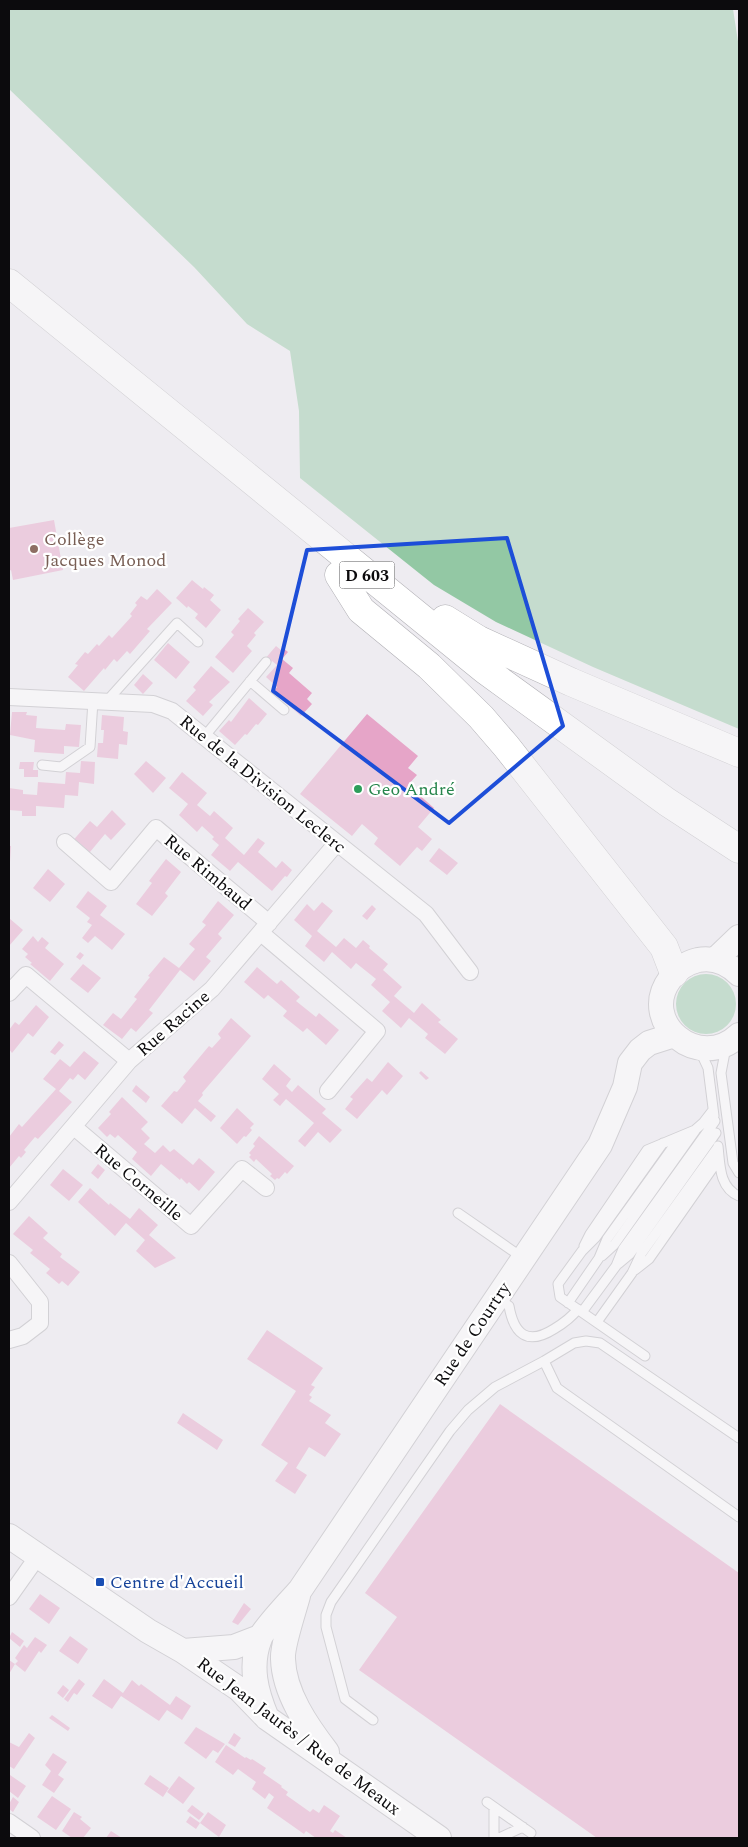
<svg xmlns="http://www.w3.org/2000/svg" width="748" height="1847" font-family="Spectral,serif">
<rect width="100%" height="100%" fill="#eeecf1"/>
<path fill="#93c8a4" d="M9,9h724l6,39v681l-146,-62 -97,-45 -62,-37 -134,-107 -1,-67 -9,-60 -43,-27 -53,-57 -185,-178z
M676 1004a30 30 0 1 1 60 0a30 30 0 1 1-60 0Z"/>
<path fill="#e6a5c8" d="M54,520l9,50 -50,10 -2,-10 -2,1v-43z
M192,580l11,9 1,-2 10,8 -4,5 11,10 -15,18 -11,-10 3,-4 -10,-8 -1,2 -11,-10z
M157,589l15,14 -25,26 3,2 -20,23 -3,-3 -10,11 -3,-3 -9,11 -1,-2 -20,23 -16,-14 10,-12 -3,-1 10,-12 3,2 9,-10 2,2 10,-11 3,3 20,-22 -2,-2 7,-9 -2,-2 6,-7 6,4z
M248,608l16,14 -10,11 2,2 -9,11 5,5 -19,22 -18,-16 19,-22 -3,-3 9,-11 -2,-2z
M168,643l22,19 -14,17 -22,-19z
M276,646l5,4 2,-2 5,4 -6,7 11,9 -4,5 23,20 -5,6 5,5 -11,12 -28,-24 4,-5 -11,-10 11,-12 -5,-4 -3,4 -5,-5z
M211,666l19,16 -21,20 4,3 -10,11 -17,-15 10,-11 -3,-3z
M143,674l10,9 -10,11 -9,-9z
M249,698l18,16 -9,11 -2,-1 -9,11 -2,-1 -10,11 -16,-14 10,-11 2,2z
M12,712h15l-1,3 11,1 -1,12 29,2 1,-6 15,1 -2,22 -15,-1v8l-30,-2 1,-12 -25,-5z
M367,714l51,42 -10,12 9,7 -9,10 26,23 -16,19 14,12 -10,12 -5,-4 -17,19 -26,-22 4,-6 -16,-14 -10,12 -52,-42z
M102,715l22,2 -1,14 5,1 -1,13 -8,-1 -1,15 -21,-2 1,-14h5l1,-13h-3z
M81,761l14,1 -1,22 -15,-2 -1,14 -13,-1 -1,13 -28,-2v10h-14v-5l-13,-1v-22l14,2v4l14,1 1,-13 27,2 1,-12 14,1z
M146,761l20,17 -13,15 -19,-19z
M20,762h14l-1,8h5v7h-14v-8h-5z
M182,772l25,21 -10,12 13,11 4,-5 19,17 -8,10 19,17 14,-17 7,5 -7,9 18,16 6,-7 10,9 -5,7 -2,-1 -13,15 -34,-29 -8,9 -19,-16 8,-10 -7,-6 2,-2 -12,-11 -5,6 -18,-17 9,-11 -19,-16z
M112,810l14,14 -15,16 -6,-6 -20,24 -15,-14 20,-23 7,6z
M9,846h2l-1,16h-1z
M439,848l19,15 -11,12 -18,-14z
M166,859l15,13 -16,21 3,3 -16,20 -16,-12 16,-21 -3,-2z
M48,869l17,15 -15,18 -17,-14z
M88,891l19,15 -7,9 25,19 -13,16 -17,-14 -7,7 -6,-5 10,-13 -5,-3 3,-4 -14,-11z
M218,901l16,14 -16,19 4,4 -16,19 5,4 -17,20 -14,-11 -31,40 4,3 -17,19 -5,-4 -9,11 -19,-14 10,-12 8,6 16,-20 -3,-2 16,-20 -2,-1 16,-19 15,11 16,-19 -6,-5 17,-19 -4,-3z
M322,902l11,9 -16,20 19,16 8,-9 12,10 7,-8 7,6 -1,2 19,16 -5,6 19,17 -8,9 20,17 8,-10 19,17 -3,2 20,17 -13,15 -20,-16 3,-4 -19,-16 -8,10 -19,-17 8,-9 -19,-17 5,-6 -20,-16 -5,6 -19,-17 -8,10 -19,-16 7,-10 -18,-16 13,-16 7,7z
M372,905l4,4 -9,11 -5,-4z
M9,918l14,12 -14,16z
M33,936l5,6 4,-5 7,6 -4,5 19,16 -14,17 -20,-17 2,-1 -7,-6 3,-3 -6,-5z
M80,952l4,3 -4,5 -4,-3z
M83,964l18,14 -13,15 -18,-14z
M257,967l20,17 4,-4 19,17 -4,4 20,16 3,-4 20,17 -13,15 -19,-17 -4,4 -20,-16 4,-5 -19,-16 -4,4 -20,-17z
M36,1005l13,12 -16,20 -5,-4 -16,20 -3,-4v-19l6,-8 4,3z
M231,1018l20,18 -49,57 1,2 -5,6 18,15 -5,6 -16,-14 -13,16 -21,-18 13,-15 3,1 9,-11 -3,-4 26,-31 3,2 9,-10 -3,-4z
M59,1041l5,4 -9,10 -5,-3z
M84,1051l15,12 -14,17 -7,-6 -5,6 -3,-2 -11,13 13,11 -34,37 -3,-2 -11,13 2,2 -5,6 -2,-2 -10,12v-31l10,-13 3,3 34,-38 -13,-10 17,-20 10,8z
M388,1062l15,14 -16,19 -5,-5 -25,29 -12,-10 8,-10 -3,-2 17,-19 5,4z
M274,1064l17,15 -5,7 6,6 6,-7 28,24 -4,4 20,17 -12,13 -12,-11 -13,15 -7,-6 16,-18 -28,-24 -6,7 -7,-6 6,-6 -17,-15z
M421,1071l8,7 -3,2 -7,-7z
M136,1085l14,12 -4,6 -14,-12z
M122,1097l26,25 -7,7 9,9 -6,6 11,9 8,-8 7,7 4,-3 19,16 6,-7 16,14 -16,19 -10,-9 -2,2 -6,-6 -1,2 -19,-16 -10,12 -19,-17 5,-7 -19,-17 -3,3 -5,-4 -3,3 -9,-9 13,-14 -2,-2z
M237,1108l17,16 -4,4 2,2 -6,7 -2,-1 -7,8 -17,-16z
M259,1136l35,30 -7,8 -2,-2 -6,7 -2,-1 -2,2 -5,-4 2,-2 -16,-15 -2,3 -5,-5 2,-2 -2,-2 6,-7 -2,-2z
M98,1164l7,6 -7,9 -7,-6z
M63,1169l20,16 -14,16 -19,-16z
M90,1188l19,17 1,-2 20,16 9,-11 19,17 -9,10 27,23 -21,10 -19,-17 9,-11 -19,-17 -11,13 -37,-34z
M29,1216l19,17 -5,5 19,16 -2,3 20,15 -12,14 -6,-5 -3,3 -13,-11 4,-4 -20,-16 3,-3 -20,-16z
M267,1330l56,38 -12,17 4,2 -6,8 3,2 -3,4 22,14 -6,8 16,11 -16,23 -16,-10 -13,21 11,7 -12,19 -20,-13 13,-18 -27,-18 35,-54 -49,-32z
M500,1404l239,169v265h-142l-238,-168 38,-53 -32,-24z
M183,1413l40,27 -6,10 -40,-27z
M40,1594l20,14 -11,16 -20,-15z
M244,1603l7,6 -13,16 -6,-3z
M12,1632l12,9 -4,6 -11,-9z
M70,1636l18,13 -10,15 -19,-13z
M35,1637l12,8 -6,8 -2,-2 -14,21 -10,-8 3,-3 -3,-3 9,-13 3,3z
M9,1660l6,4 -6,10z
M79,1679l6,5 -8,11 -3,-2 -6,9 -4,-3z
M104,1679l19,14 9,-13 7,6 2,-2 29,21 6,-9 15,10 -9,14 -15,-10 -8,11 -38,-25 -9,13 -20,-13z
M63,1685l6,5 -6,8 -6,-5z
M52,1715l18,13 -2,3 -19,-13z
M196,1727l29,17 -7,9 -5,-3 -7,9 -22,-16z
M29,1733l6,5 -21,31 -5,-3v-24l10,5z
M234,1733l7,5 -6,9 -7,-4z
M226,1745l19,13 1,-1 5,3 1,-1 14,9 -3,5 19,13 -1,1 7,5 -2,3 24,17 3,-3 6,4 5,-8 16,11 -10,15 3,2 2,-3 12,8h-31l-10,-7 -2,3 -37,-26 7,-11 -5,-4 -4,6 -13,-10 4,-7 -18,-13 -5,6 -18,-13z
M53,1753l14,9 -9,13 6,4 -10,14 -12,-8 9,-14 -6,-6z
M10,1775l16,11 -8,12 -9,-7z
M150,1775l19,13 -6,9 -19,-13z
M179,1776l16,12 -12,16 -16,-12z
M52,1796l19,13 -15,21 -19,-13z
M13,1797l6,5 -6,10 -4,-3v-5z
M192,1805l12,9 -5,6 -12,-9z
M74,1812l8,5 -2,2 11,9 -8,10h-11l-10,-7z
M208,1812l18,13 -7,12 -19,-14z
M190,1816l10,7 -4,6 -10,-7z
M111,1831l11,7h-16z"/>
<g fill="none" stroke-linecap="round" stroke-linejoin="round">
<defs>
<path id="lane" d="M250,681l34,29
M106,702l71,-79 21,19
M204,737l62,-75
M42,765l19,2 29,-20 3,-46
M726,1047l-5,26 12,90 6,10
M700,1051l8,17 6,48
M718,1146c2,18 1,42 21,50
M458,1213l65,45
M584,1246l6,-12 57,-84 48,-20 8,-7 10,-13
M602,1256l12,-11 81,-114
M618,1264l12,-10 86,-121
M635,1270l14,-11 70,-100
M497,1298l12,8c5,28 18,40 45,23 10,-6 17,-11 24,-20
M568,1303l31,-45 8,-19 74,-103
M582,1312l34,-46 7,-17 92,-128
M597,1322l35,-49 9,-19 77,-107
M645,1356l-85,-59 -2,-13 24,-33 14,-14 67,-94
M544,1361l13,27 182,129
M373,1720l-28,-21 -19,-72v-12l5,-13 119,-171 18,-21 27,-23 49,-26 30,-18 12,-2 14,2 139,95
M487,1802l44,31
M494,1838v-31
M499,1838l24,-11"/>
<path id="street" d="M9,697l144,7 19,7 254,203 44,58
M65,842l46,40 45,-54 113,95
M261,933l116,98 -49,60
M9,993l17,-18 103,86
M74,1127l117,99 51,-57 24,19
M9,1202l120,-141 83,-72 124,-145
M9,1263l31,39v21l-17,13 -14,4
M9,1597l29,-41
M9,1822l23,16"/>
<path id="secondary" d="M715,960l24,-23
M739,974c-11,-11 -26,-17 -41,-14 -12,3 -21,9 -28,19 -32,43 29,94 69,56
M9,1536l139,95 35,20 56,38 28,29 172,120
M298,1596c-4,15 -16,50 -15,63 1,34 24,67 44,93
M183,1651l51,-4 26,-10
M267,1718c-11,-26 -18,-52 -7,-80 4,-10 31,-38 40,-48l300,-445 25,-58 5,-24 10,-13 9,-7 25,-8"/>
<path id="highway" d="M9,283l476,387 182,132 72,47
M339,575l22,35 68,56 52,51 25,29 158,201 10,26
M445,619l34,21 92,42 168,71"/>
</defs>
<use href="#lane" stroke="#b0afb4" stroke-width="11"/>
<use href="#street" stroke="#b0afb4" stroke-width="18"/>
<use href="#secondary" stroke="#b0afb4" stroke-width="26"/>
<use href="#highway" stroke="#b0afb4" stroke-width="29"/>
<use href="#lane" stroke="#fff" stroke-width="9"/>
<use href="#street" stroke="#fff" stroke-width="16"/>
<use href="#secondary" stroke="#fff" stroke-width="24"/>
<use href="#highway" stroke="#fff" stroke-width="28"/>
</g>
<path d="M0 0H748V1847H0ZM507,538l56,188 -114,97 -176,-132 34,-141z" fill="#eeecf1" fill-opacity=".55" fill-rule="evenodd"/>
<path fill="none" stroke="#1d4ed8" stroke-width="4" stroke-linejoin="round" d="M507,538l56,188 -114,97 -176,-132 34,-141z"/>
<circle fill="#8d6e63" stroke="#fff" stroke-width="2" cx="34" cy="549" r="5"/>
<circle fill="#2e9e5b" stroke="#fff" stroke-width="2" cx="358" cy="789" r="5"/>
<rect fill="#1a4fb4" stroke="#fff" stroke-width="2" x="95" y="1577" width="10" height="10" rx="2.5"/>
<g text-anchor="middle" stroke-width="4.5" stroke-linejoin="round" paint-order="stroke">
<rect fill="#fff" stroke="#555456" stroke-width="1" x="339.5" y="561.5" width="55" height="27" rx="4"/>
<g font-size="16" font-weight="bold" fill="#0c0b0d">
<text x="367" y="581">D 603</text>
</g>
<g font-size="18" fill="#785e54" stroke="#fff" text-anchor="start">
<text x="44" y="545">Collège<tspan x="44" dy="21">Jacques Monod</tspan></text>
</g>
<g font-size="18" fill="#0c0b0d" stroke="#fff">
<text transform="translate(263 784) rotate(39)" y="6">Rue de la Division Leclerc</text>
<text transform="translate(208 872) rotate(40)" y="6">Rue Rimbaud</text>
<text transform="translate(173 1023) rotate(-41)" y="6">Rue Racine</text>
<text transform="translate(139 1182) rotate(40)" y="6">Rue Corneille</text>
<text transform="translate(472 1334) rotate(-56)" y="6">Rue de Courtry</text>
<text transform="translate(299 1736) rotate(37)" y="6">Rue Jean Jaurès / Rue de Meaux</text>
</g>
<g font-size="18" fill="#27864d" stroke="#fff" text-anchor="start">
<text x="368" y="795">Geo André</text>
</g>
<g font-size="18" fill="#164399" stroke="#fff" text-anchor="start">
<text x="110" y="1588">Centre d'Accueil</text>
</g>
</g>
<rect width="748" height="1847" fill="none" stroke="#0c0b0d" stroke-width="20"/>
</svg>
